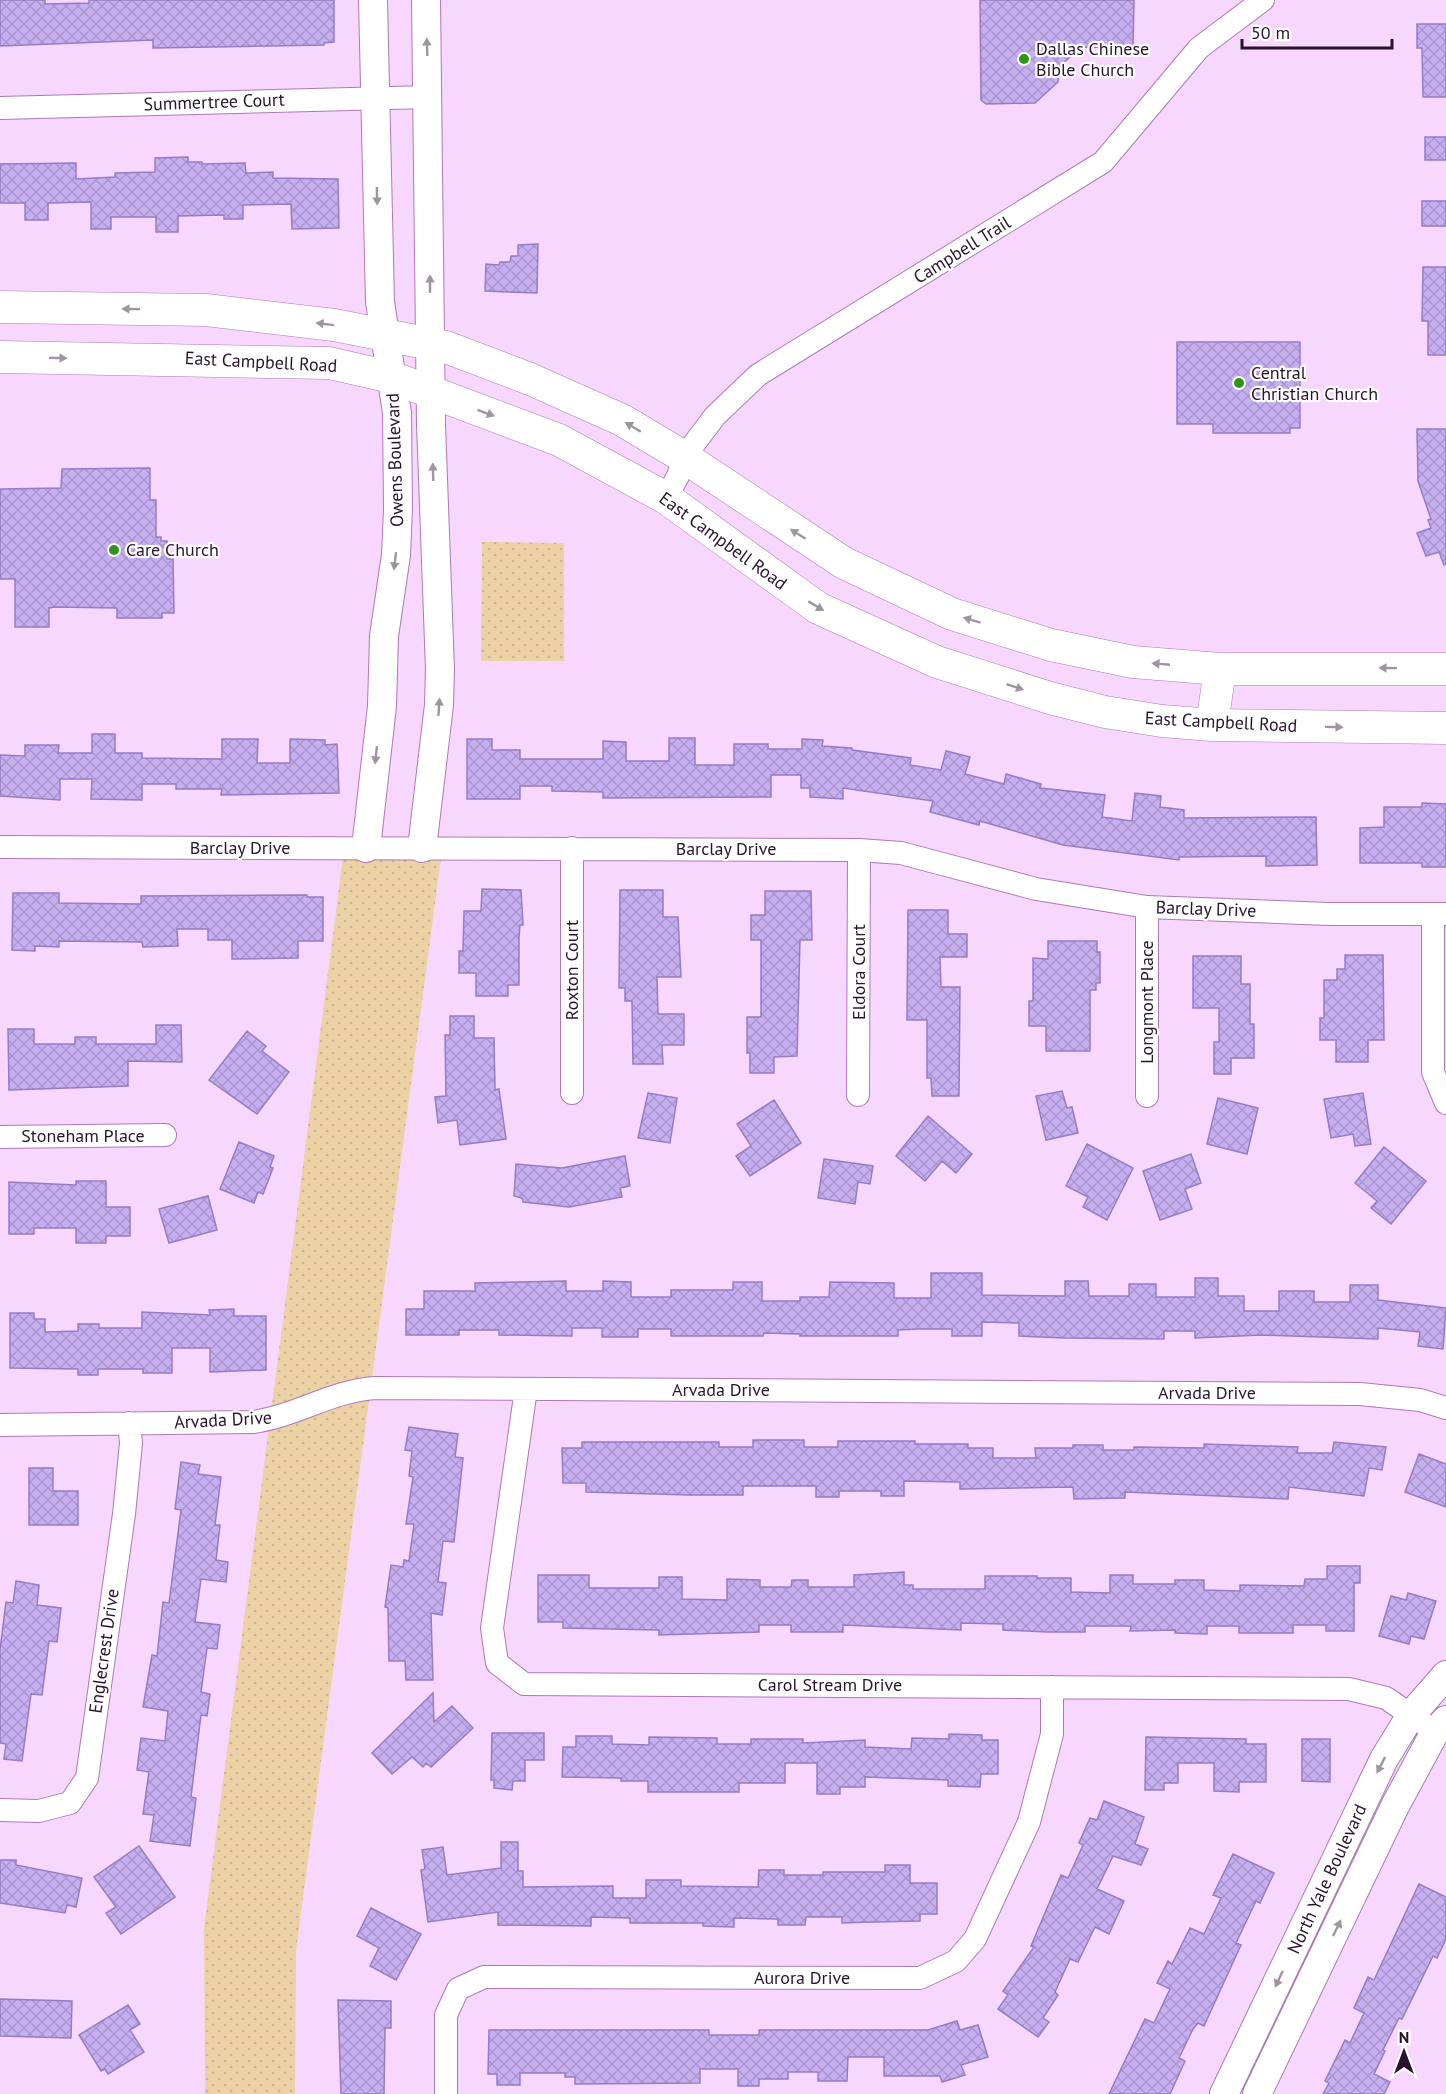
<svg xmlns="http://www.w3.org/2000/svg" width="1446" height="2094" font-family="'PT Sans',sans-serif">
<defs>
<pattern id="park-dots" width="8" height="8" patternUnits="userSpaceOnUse" patternTransform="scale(1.5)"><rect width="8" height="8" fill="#ecd2a5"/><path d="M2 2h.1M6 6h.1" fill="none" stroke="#cab38e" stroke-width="1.8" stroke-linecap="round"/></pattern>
<pattern id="building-cross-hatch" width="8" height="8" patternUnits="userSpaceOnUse" patternTransform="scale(1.5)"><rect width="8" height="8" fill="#c6aff0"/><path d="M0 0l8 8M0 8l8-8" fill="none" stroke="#aa96ce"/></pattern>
</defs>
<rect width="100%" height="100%" fill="#f8d7ff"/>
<path fill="url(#park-dots)" d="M482,542l82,1v118h-83z
M343,857l98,1 -145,1092 -1,144h-90l-1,-166z"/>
<path fill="url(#building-cross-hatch)" stroke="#967cc2" stroke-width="1.5" d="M0,0h45v4l44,-1v-3h245v42l-10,1v2l-171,3v-8l-153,6z
M980,0h154l-1,48 -52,-1 -22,20 -1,15 -23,21 -49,1 -5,-4z
M1417,24h29v73h-23l-1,-49h-5z
M1425,137h21v23h-21z
M188,157v5h14v2l43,-1 1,10 27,-1v6l65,1 1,49 -47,1 -1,-25 -48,1v14h-19v-4l-46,1v16h-22v-15h-45v12h-20v-27l-43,1v17h-23v-17h-25v-39l76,-1v16l39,-2v-4l40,-1v-14z
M1422,201h24v25h-24z
M538,244l-1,49 -52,-2 1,-27 13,1 1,-3h10l1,-6h7v-11z
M1423,267h23v88h-18v-34h-6z
M1177,342h123v86h-10v5h-77v-9h-36z
M1417,429h29v135l-2,1 -5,-13 -13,4 -9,-23 14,-5 -3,-8 3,-1 -13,-38z
M150,468v32h6v37h5v4h6v18h6l1,54h-12v5h-45v-10l-62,-1 -6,1v19h-34v-48h-15v-90l61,-1 1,-19z
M92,734h23v19h27v5l80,1v-20h36l-1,24h33v-24l35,1v5l12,-1 2,49 -118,2 1,-6h-46v-5h-34v16l-51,-1 1,-20h-32v21l-60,-4v-41l25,1v-11h34l-1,8h34z
M669,738h26v27h39v-21h34v5h34v-10l21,1 -1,6 30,2v2l59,8 -1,7 31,5 5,-19 24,6 -5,17 39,10 2,-10 35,10 -1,4 65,7 -3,22 30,4 3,-28 26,3 -1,11 24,3v8l132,-1 1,48 -51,1v-10l-87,1v3l-116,-15 -83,-24 -1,4 -49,-13 3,-11 -90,-13v11l-33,-2v-9h-9v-13h-30v22l-168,1v-6l-51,-1v-5h-32v13h-53v-60h25v11h28v9h83v-18l23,1v19h43z
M1422,803l24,1v63h-24v-4h-62v-35l24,-1v-20h38z
M482,889l39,1 2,35h-3l-1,12v48h-11v11h-32v-23h-17v-22h4l1,-40h17z
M620,890h43v27h15l3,60h-24l1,37h26v31h-22l1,19h-30l-1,-63h-7v-13h-6z
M765,891h46l1,49h-12l-3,116 -23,1v16h-24v-20h-3v-36h14v-77h-10v-25h14z
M13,893h46v10l82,1v-8l166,-1v2h16v44h-25v17l-66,1v-19h-24v-11h-31l1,17 -35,1 -1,-5 -83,-1v6l-24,-1v5l-23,-1z
M908,910h40v24h19v23h-27l1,30h19l-1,109h-27l-1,-18h-4v-58h-20z
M1048,941h49v11h3v31h-4v7h-6v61h-44v-25h-17v-25h4v-43l15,1z
M1345,955h38l1,85h-16v22h-32v-22h-16v-22h4v-38h13v-11h8z
M1193,956h48v28h9v40h4v34h-23v16h-17v-32h5v-34h-26z
M450,1016h24v22h20l1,52 4,-1 7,50 -46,6 -3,-25 -19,3 -3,-26 11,-1 -1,-61h5z
M156,1025h25l1,37 -54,-1v25l-119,4 -1,-61h26v15h41v-7h21v7h60z
M247,1031l19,15 -4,5 27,21 -32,42 -48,-34z
M1062,1091l5,17 5,-1 6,26 -32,7 -10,-44z
M648,1093l29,5 -7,45 -32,-5z
M1363,1093l8,51 -16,2 -2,-12 -22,4 -7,-39z
M1218,1098l40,10 -11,46 -40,-10z
M774,1100l27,43 -51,33 -14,-20 15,-10 -14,-22z
M928,1116l44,38 -16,19 -14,-12 -17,20 -29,-25z
M239,1142l35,14 -4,11 3,1 -10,26 -5,-2 -4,11 -34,-14z
M1087,1144l46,24 -26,52 -24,-13 5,-10 -22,-11z
M1384,1147l42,34 -35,43 -20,-16 6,-7 -22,-18z
M1191,1154l10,29 -16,6 7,20 -32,11 -17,-49z
M625,1156l5,30 -10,2 2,9 -53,10 -46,-5 -1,-4 -8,-2 2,-32 46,4z
M824,1159l49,7 -3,18 -12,-2 -3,22 -37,-6z
M76,1181h30v26h24v29h-24v7h-30v-15h-42v6h-25v-52l67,3z
M208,1196l9,34 -48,13 -10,-34z
M931,1273h51v22l83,1v-15h23l1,15h40v-12h27v13h39v-19h23v18h26v15h35v-20h35v11h36v-17h28v15l68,8 -3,41 -25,-3 2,-14 -42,-4v11l-117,-4 -66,3v-7h-31v8l-100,-1 -45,-2v-13l-37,-1v14h-30v-7h-34l-20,1v6h-98v-2l-36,-1 -1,3h-92v-7h-33v8h-36v-9h-30v8l-73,-1v-5h-40v5h-53v-26h18v-18h51v-8l91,-2v10h37v-10l28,1v15h40v-7h62v-8h29v19h38v-4h29l1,-15 64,1v15h37z
M234,1309v7h32v54l-56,2v-24h-38v25h-29v-4h-45v6h-20v-6l-68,-1v-55h24v6h11v13l33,-1v-7h21v4h43v-16l68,3 -1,-5z
M409,1427l49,7 -3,23 8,1 -9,84 -11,-1 -5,41 8,1 -4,32 -11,-2 2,67h-27l-1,-19h-16l-1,-53 -3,-1 6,-42 12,2 1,-7 5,1 5,-37h-8l7,-47 -4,-1 3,-25 -7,-1z
M753,1440h51v7h34v-6h77v3h53v4h25v10h43l-1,-10h38v-3h30v5h31v-3l70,1v-4l94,3 -1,6h35l2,-11 52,5 -4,23 -13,-2 -5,28 -75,-9 -1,12 -163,-7v6l-51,1 -1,-12 -113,2v-7l-56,-1v15h-23v-5h-42v6h-23v-11h-73v9h-52l-105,-3v-9h-23l-1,-35h20v-6h137v5h34z
M1419,1454l27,10v43l-41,-15z
M181,1462l19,3 -2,9 23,3 -6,48h5l-4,35 12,2 -2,20 -25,-3 -6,43 25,3 -3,24 -10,-1 -6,44 9,2 -3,22 -6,-1 -10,82 5,1 -6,48 -40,-5 4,-26 -11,-1 6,-42 -12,-2 4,-32 24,3 3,-30 -25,-4 9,-52 5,1 6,-54 6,1 12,-93 -6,-1z
M29,1468h24v23h25v34h-49z
M1327,1566h33v17h-6v48h-28v-6h-33v8h-54v-7h-32v8l-32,-1v-3l-45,1 1,-5h-46v6h-38l-44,-2v-6l-42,-1v7l-118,-5v7h-52v-7h-32v7l-100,3v-5l-96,-2v-6h-25v-47h51v13h70v-11h23v22l45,1v-21l33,1v7h31l1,-7h16v7h46v-12l50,-3v13h9v4h72v-13h52v2h34v14l39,1v-18h23v9h42v-4h29v10l36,1v-6l64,1 1,-7h22z
M16,1581l23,4 -2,20 24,3 -4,34 -8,-1 -7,54 -11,-1 -9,67 -18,-2 2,-15 -6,-1v-93l6,-48 7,1z
M1408,1593l28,8 -12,38 -13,-3 -2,8 -30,-8 12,-40 15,4z
M433,1693l1,29 18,-16 21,22 -42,39 -5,-4 -3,4 -11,-10 -20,17 -20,-21z
M492,1733h52v27h-19v21h-12l-1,9 -18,-2v-8h-3z
M949,1734l33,1v5h16v34h-17l-1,13 -32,-1v-6l-83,-3v10h-25v7h-23v-31h-32v20h-46v9h-91v-11h-27v-3l-59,-1 1,-30h13v-11h36v8l37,1v-8l68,1v6h34v-5h52v4l62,-3v7l46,2 1,-11 37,1z
M1146,1737l100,2v5h20v38h-27v10l-25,-1v-28h-36v20h-14v7h-19z
M1302,1739h28v43l-28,-1z
M1104,1801l40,16 -9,27 13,5 -7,16 -28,-9 -16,33 27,12 -15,33 -14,-7 -17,35 -8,-3 -15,33 3,3 -15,23 6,4 -11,15 -40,-28 10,-14 -5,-4 31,-44 -3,-1 30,-71 7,3 15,-33 -4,-2 11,-25 7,2z
M501,1842h17v29h5v16l90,-1v12h33v-18h35v6l77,1 1,-17h25v5h39v-3h62v-7h25v18h27v31h-17v7l-47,1 -31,1v-6h-36l-1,8h-27v-6l-44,-1v9l-31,-1v-3h-73v-5l-39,-1v9l-93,-1v-13l-70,10 -7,-52 4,-1 -3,-19 21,-3 4,28 54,-7z
M139,1846l36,51 -54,37 -15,-21 10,-6 -22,-30z
M1233,1854l41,19 -14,30 -4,-2 -20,42 5,2 -37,81 -6,-3 -5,6 -14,29 6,3 -15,33h-61l36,-75 9,4 16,-34 -13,-6 11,-22 4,3 18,-36 14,6 17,-36 -8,-3z
M0,1860h16v5l66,13 -6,29 -9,-2 -2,8 -65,-10z
M1419,1884l27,13v42l-9,19 -4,-2 -31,63 -3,-1 -16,32 2,1 -11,23 16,8 -6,12h-61l6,-11 -4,-2 20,-41 5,3 14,-30 -10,-5 14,-31 6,3z
M371,1908l50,26 -25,46 -26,-14 9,-18 -22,-12z
M0,1999l72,2 -1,37 -71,-2z
M338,2000l53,1v27h-6l-1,66h-43z
M128,2005l12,19 -10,6 14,22 -36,22 -3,-5 -4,2 -22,-36z
M957,2021l3,9 18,-5 10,32 -27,8 4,10 -23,7 -2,-6h-56v-19h-36l-1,24h-29v-9h-30v7h-29v7h-21v-17h-38v14l-125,1v-7h-10v-4h-45v12h-23v-11h-9l1,-44h220v5h50v-5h169z"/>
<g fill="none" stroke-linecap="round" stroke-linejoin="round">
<defs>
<path id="minor" d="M0,108l428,-11
M666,498l12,-22 6,-19 31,-41 43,-41 345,-213 96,-114 64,-48
M0,847l859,3 42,3 135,36 111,18 182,7h117
M572,848v245
M1147,907v189
M1433,914v158l13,31
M858,1095l1,-245
M0,1137l165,-2
M526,1389l-34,239 5,35 27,21 825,5 37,9 38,26
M0,1425l253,-3c43,-6 78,-31 122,-34l985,6 60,6 26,8
M0,1810l39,1 31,-8 17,-25 37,-264 7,-71 -2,-20
M446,2094v-79l12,-26 26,-12 436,1 36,-17 19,-22 54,-117 23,-88v-47"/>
<path id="tertiary" d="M366,848l16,-142 2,-70 12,-81 2,-46 -1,-96 -17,-111 -7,-302
M422,848l17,-143 1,-35 -9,-246 -5,-424
M1224,2094l160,-335 27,-44 35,-40
M1257,2094l138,-288 40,-74 11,-12"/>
<path id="secondary" d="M0,307l206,3 128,15 112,22 84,32 92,41 62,37 160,106 108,51 99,31 82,17 87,7h226
M0,357l329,6 62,14 168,63 107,58 152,110 119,54 113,36 55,14 57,9 50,4 234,3
M1212,725l8,-56"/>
</defs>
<use href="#minor" stroke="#ac79b7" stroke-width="24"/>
<use href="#tertiary" stroke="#ac79b7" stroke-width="30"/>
<use href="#secondary" stroke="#ac79b7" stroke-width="33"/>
<use href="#minor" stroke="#fff" stroke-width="22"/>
<use href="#tertiary" stroke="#fff" stroke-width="28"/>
<use href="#secondary" stroke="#fff" stroke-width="32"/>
</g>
<defs><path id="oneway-solid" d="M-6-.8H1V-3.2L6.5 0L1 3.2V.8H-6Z" transform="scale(1.5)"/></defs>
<g fill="#9e95a0">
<use href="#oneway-solid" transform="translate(427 47) rotate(-92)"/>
<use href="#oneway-solid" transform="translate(377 196) rotate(89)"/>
<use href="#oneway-solid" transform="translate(430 284) rotate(-90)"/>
<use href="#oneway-solid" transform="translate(131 309) rotate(-179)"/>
<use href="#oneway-solid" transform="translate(325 324) rotate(-173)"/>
<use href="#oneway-solid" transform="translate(58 358) rotate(1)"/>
<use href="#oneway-solid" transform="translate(486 413) rotate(20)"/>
<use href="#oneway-solid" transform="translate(633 427) rotate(-149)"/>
<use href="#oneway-solid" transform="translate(433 472) rotate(-92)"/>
<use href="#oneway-solid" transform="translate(798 534) rotate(-148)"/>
<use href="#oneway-solid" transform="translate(395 561) rotate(97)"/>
<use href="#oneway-solid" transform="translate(816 606) rotate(31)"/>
<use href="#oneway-solid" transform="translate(972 620) rotate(-163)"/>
<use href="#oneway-solid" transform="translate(1161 664) rotate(-175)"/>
<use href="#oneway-solid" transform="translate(1388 668) rotate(-179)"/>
<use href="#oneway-solid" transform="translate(1015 687) rotate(18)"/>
<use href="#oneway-solid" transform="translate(439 707) rotate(-86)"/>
<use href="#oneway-solid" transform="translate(1334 727) rotate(1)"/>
<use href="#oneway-solid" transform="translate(376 755) rotate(96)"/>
<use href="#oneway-solid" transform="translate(1381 1765) rotate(117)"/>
<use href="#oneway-solid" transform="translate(1337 1928) rotate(-64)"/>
<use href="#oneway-solid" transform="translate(1279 1979) rotate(115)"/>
</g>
<g fill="#309418" stroke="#fff" stroke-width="2">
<circle cx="1024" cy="59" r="6"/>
<circle cx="1239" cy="383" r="6"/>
<circle cx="114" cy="550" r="6"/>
</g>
<g text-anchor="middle" stroke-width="4.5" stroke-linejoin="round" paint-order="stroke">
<g font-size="18" fill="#27132b" stroke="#fff" text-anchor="start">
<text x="1036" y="55">Dallas Chinese<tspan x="1036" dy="21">Bible Church</tspan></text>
<text x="1251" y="379">Central<tspan x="1251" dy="21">Christian Church</tspan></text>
<text x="126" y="556">Care Church</text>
</g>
<g font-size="18" fill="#27132b" stroke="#fff">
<text transform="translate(214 102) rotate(-2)" y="6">Summertree Court</text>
<text transform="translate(962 250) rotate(-32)" y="6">Campbell Trail</text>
<text transform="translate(261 362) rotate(3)" y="6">East Campbell Road</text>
<text transform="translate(395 460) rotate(-92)" y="6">Owens Boulevard</text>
<text transform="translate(723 541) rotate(36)" y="6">East Campbell Road</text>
<text transform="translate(1221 722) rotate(3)" y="6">East Campbell Road</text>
<text x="240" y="854">Barclay Drive</text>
<text x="726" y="855">Barclay Drive</text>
<text transform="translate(1206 909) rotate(2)" y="6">Barclay Drive</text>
<text transform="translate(572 970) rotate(-90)" y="6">Roxton Court</text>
<text transform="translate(859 972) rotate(-90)" y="6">Eldora Court</text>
<text transform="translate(1147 1002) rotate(-90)" y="6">Longmont Place</text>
<text x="83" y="1142">Stoneham Place</text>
<text x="721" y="1396">Arvada Drive</text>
<text x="1207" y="1399">Arvada Drive</text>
<text transform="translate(223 1420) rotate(-3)" y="6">Arvada Drive</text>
<text transform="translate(104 1651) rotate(-82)" y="6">Englecrest Drive</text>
<text x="830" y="1691">Carol Stream Drive</text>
<text transform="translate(1327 1879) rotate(-65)" y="6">North Yale Boulevard</text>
<text x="802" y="1984">Aurora Drive</text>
</g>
</g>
<g transform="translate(1404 2052)" stroke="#ffffff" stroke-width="4.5" paint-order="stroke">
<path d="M0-4.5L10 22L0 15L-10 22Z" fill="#27132b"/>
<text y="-9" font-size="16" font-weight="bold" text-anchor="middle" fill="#27132b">N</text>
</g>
<path d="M1242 39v9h150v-9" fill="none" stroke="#27132b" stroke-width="3"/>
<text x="1251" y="39" font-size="18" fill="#27132b" stroke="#ffffff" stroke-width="4.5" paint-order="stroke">50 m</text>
</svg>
